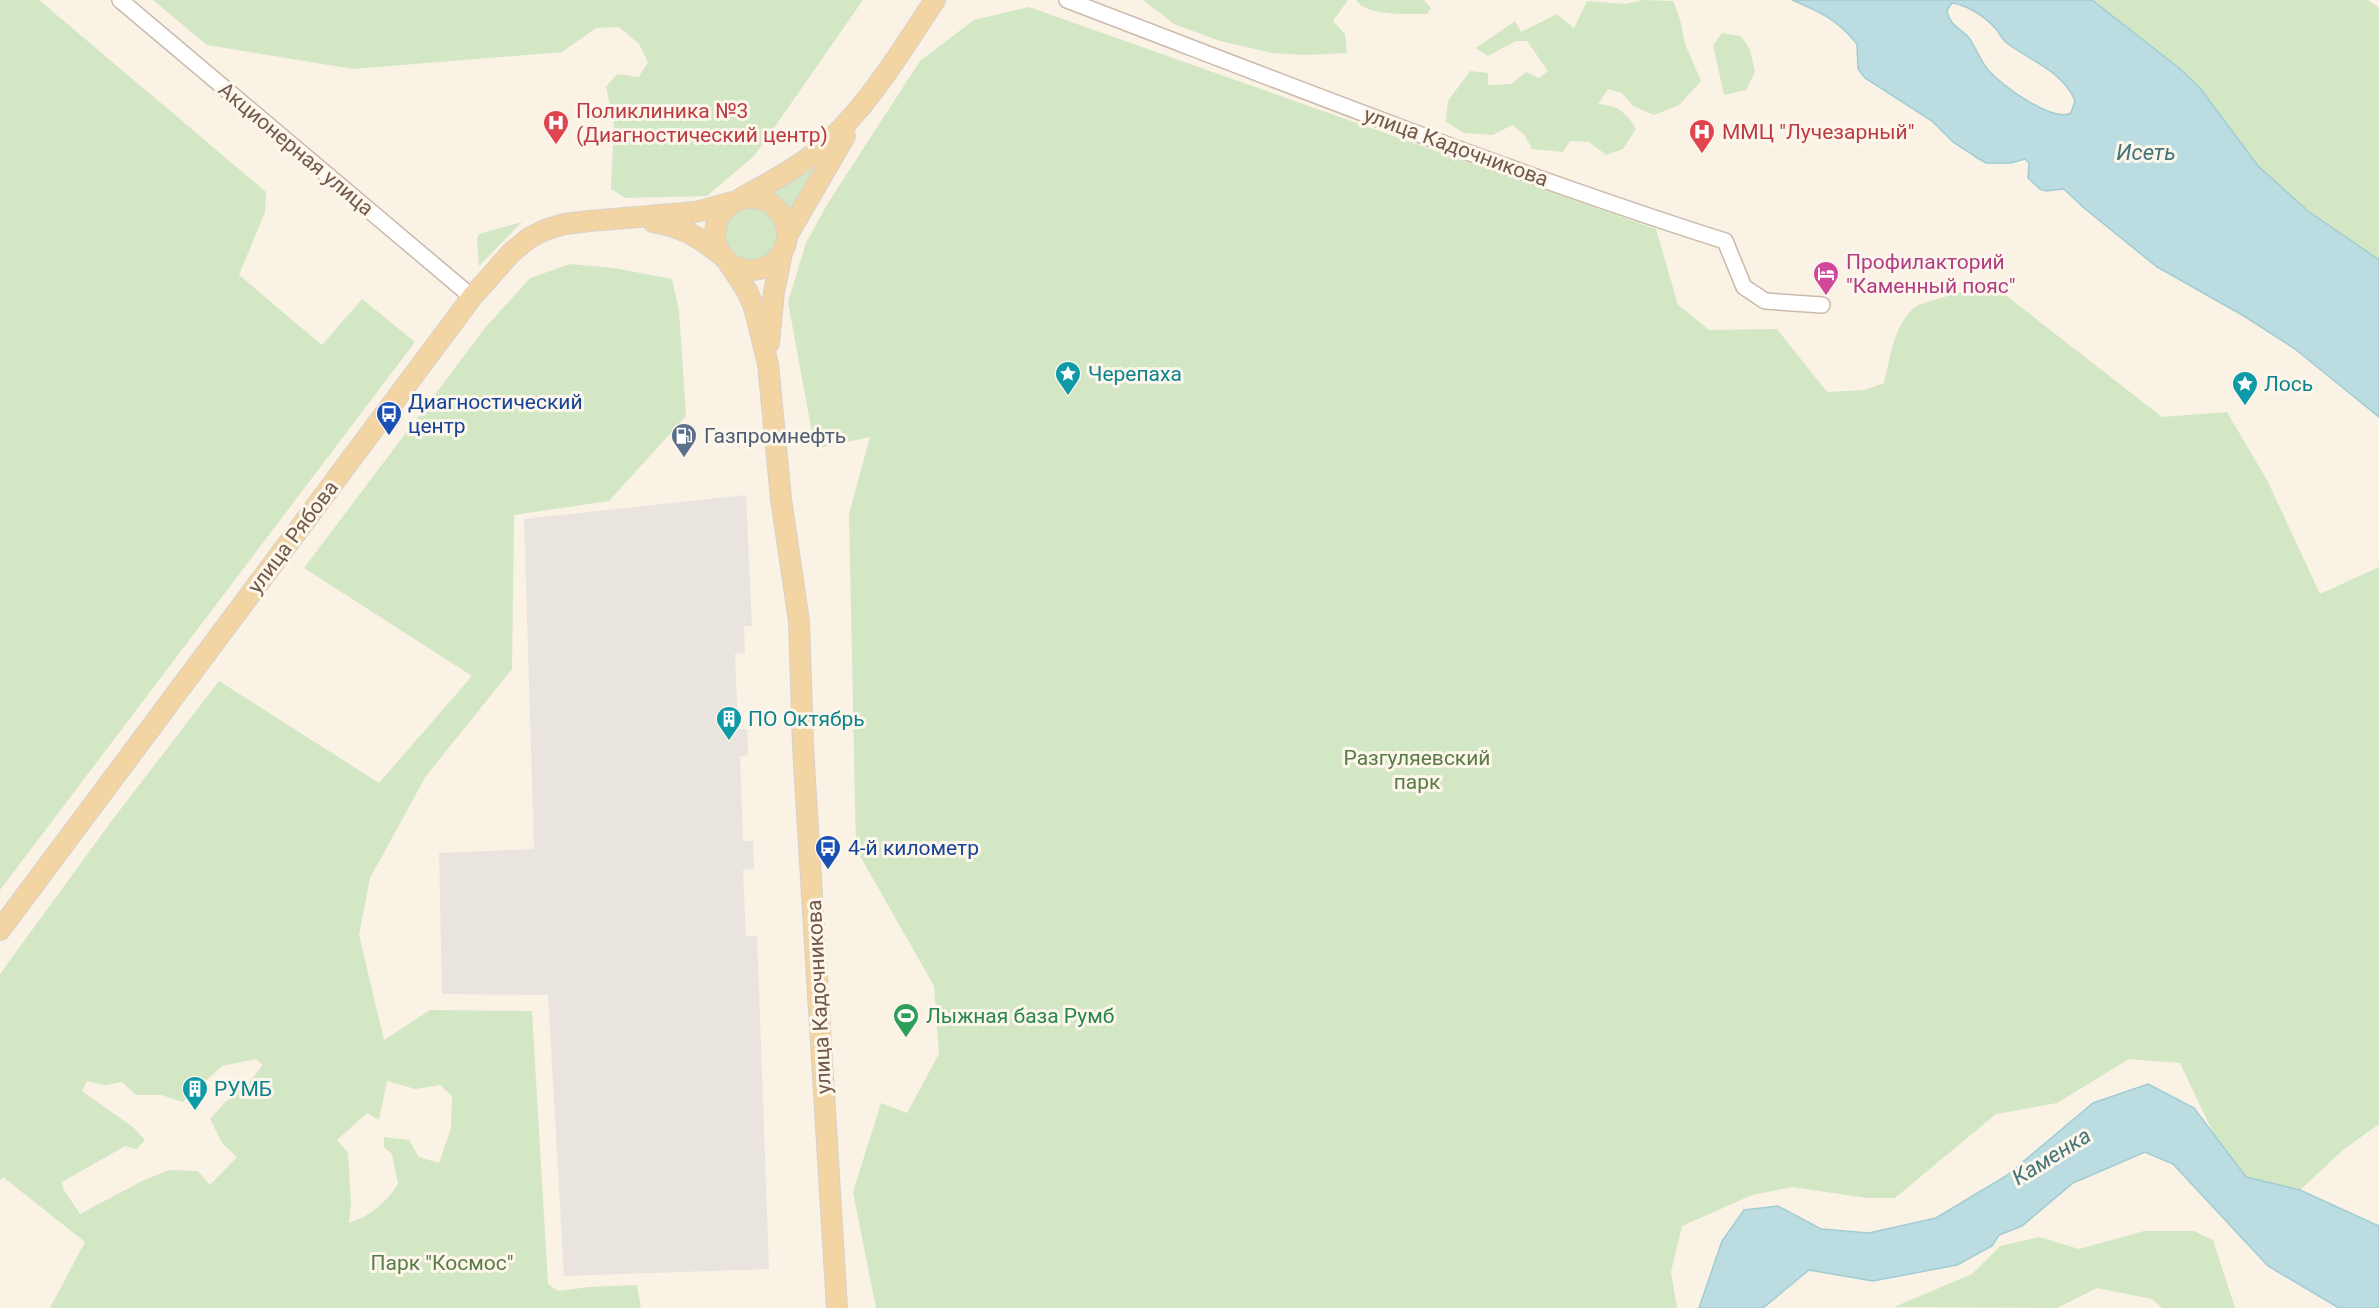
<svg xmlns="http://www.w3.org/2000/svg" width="2379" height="1308" font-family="Roboto,sans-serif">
<rect width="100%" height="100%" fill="#faf2e5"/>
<path fill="#eae4df" d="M746,495l6,131h-8l1,27 -10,1 3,75h9l1,26 -8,1 3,85h10l1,28 -11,1 3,66h11l12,333 -205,7 -16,-281 -106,-1 -3,-141 95,-4 -10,-330z"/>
<path fill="#d3e7c5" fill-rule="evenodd" d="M0,0h39l227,192 -1,20 -26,63 83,70 40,-46 53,43 -415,548z
M153,0h710l-108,155 -48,41 -82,2 -14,-9 3,-65 -8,-37 11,-13 22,3 9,-15 -9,-18 -20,-17 -23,1 -34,24 -209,17 -146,-24z
M1143,0h205l-15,21 12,13 2,19 -42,2 -33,-2 -52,-12 -46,-17z
M1356,0h68l7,8 -4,6c-18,0 -62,2 -71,-14z
M1643,0l30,1 7,18 5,25 16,37 -22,24 -25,10 -21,-9 -11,-13 -14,-4 -10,15c19,1 28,8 38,25l-13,20 -17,6 -17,-13 -19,-1 -7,11 -31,-3 -8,-15 -12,-9 -19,10 -29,-2 -18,-11 2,-21 22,-30 18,2v12l23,-1 15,-12 13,6 9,-7 -21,-30h-11l-28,15 -12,-8 39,-27 6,11 36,-18 17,14 13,-27 38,3z
M2092,0h276l11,8v252l-71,-49 -50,-45 -58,-78 -21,-20z
M1029,7l627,222 22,76 31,25 68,-1 50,63 37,-2 20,-7c7,-28 10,-61 34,-78l72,-22 172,134 65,-5 41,70 52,112 59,-27v557l-36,26 -43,40 -54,-13 -30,-38 -36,-76 -51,-4 -72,44 -61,11 -101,84h-28l-75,-11 -40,8 -70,31 -11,46 6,36h-801l-23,-116 28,-89 26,10 32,-59 -5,-68 -78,-137 -7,-335 21,-77 -55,12 -27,-147 18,-59 22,-40 92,-142 54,-41z
M1722,33l19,3 9,14 5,22 -9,18 -22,5 -11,-50z
M821,159l-17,26 -15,29 -7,-12 -13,-10z
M722 234a29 29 0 1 1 58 0a29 29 0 1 1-58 0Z
M522,222l-43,44 -2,-27 2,-5z
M570,264l44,4 58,11 7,31 7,106 -77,85 -95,14 -2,154 -86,107 -56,102 -11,57 25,105 46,-30 102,1 16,273 10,7 31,-4 48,-2 4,23h-591l35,-66 -82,-65 -3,3v-206l110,-151 109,-142 160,102 93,-107 -168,-108 181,-240 45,-50zM256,1059l7,6 -18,22 -20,15 -15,17 12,24 15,14 -27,28 -12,-14 -28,-1 -26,10 -64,34 -16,-24 -2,-8 63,-36 12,3 8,-9 -11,-12 -52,-37 5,-10 18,4 17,-3 14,13h25l22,7 39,-36zM387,1081l28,8 25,-4 12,11 -1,32 -12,35 -20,-6 -10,-17 -25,-3v10l8,7 6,30c-12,19 -28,32 -49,39l2,-20 -3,-50 -11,-13 30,-27 12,7z
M2144,1231h50l19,9 22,68h-73l-10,-9 -55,-11 -40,20 -163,-1 78,-33 28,-28 39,-9 40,12z"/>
<path fill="#bbdde2" stroke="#a2ccd3" stroke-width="1.5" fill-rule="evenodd" d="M1792,0h300l87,68 21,20 58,78 50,45 71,49v157l-84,-68 -51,-33 -87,-49 -73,-59 -18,-17 -3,-2 -17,2 -6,-2 -12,-11 1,-15 -4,-4 -14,4h-25l-7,-4 -26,-17 -21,-21 -67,-43 -7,-9 -1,-25c-20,-25 -37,-32 -65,-44zM1952,3c15,2 34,14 44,26 4,5 6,11 12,15 22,16 57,29 67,57l-4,12c-19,10 -69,-28 -83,-43 -8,-10 -12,-22 -19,-32 -9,-10 -20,-13 -22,-28z
M2148,1084l46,24 52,69 54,13 79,36v82h-40l-71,-42 -95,-102 -28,-12 -72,31 -51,43 -23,9 -7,11 -35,19 -84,16 -64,-11 -46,38h-64l23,-67 22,-31 34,-4 43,23 48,4 67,-15 70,-42 87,-73z"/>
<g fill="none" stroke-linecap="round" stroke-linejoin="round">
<defs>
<path id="minor" d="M120,0l352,297
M1067,0c218,83 435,170 658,241l19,46 21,14 57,4"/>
<path id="major" d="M715 234a36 36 0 1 1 72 0a36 36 0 1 1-72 0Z
M740,199c28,-16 58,-31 82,-52 47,-41 79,-96 113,-147
M653,222c28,4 48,16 69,34
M787,236l58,-100
M728,262l19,29 7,16 14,57 13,135 18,122 4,125 34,562
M769,343l5,-51 8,-39
M0,930l472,-633 39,-44 18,-15 16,-8 19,-6 26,-3 106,-9 36,-10"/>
</defs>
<use href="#minor" stroke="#cbb9ac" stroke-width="18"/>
<use href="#major" stroke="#d7d1cd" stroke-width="22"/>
<use href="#minor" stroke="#fff" stroke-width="15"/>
<use href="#major" stroke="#f3d4a3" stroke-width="20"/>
</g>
<defs>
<symbol id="hospital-pin" viewBox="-11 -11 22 30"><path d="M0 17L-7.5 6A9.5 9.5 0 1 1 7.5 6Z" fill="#e0444e" stroke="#fdf6eb"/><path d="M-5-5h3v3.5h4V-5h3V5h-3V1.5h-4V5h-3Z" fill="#fff"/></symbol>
<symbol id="hotel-pin" viewBox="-11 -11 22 30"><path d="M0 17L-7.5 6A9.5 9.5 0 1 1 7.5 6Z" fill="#d1479c" stroke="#fdf6eb"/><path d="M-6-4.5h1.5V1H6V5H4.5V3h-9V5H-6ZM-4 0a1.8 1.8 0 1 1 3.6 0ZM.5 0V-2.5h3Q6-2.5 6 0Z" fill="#fff"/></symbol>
<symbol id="sight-pin" viewBox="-11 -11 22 30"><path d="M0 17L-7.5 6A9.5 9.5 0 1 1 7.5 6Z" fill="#0f9aa8" stroke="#fdf6eb"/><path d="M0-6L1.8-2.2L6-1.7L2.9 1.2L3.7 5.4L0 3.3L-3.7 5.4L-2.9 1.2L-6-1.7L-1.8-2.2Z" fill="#fff"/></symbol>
<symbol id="bus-pin" viewBox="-11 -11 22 30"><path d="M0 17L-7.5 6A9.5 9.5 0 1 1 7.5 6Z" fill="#1a4fb4" stroke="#fdf6eb"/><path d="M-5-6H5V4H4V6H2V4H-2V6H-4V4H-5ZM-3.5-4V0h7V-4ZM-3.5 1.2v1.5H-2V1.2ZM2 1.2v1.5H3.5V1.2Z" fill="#fff"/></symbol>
<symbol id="fuel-pin" viewBox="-11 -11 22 30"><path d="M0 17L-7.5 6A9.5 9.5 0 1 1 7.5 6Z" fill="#5c6f8a" stroke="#fdf6eb"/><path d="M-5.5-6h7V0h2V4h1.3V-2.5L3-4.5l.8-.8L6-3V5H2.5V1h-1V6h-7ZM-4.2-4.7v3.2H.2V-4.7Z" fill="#fff"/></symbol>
<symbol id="building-pin" viewBox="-11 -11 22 30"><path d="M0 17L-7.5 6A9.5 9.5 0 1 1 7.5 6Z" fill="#0f9aa8" stroke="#fdf6eb"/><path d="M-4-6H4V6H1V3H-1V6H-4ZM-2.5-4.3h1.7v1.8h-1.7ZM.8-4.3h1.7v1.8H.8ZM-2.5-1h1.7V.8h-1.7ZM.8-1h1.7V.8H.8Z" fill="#fff"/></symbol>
<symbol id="stadium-pin" viewBox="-11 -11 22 30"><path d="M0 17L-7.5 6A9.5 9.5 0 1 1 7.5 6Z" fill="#2e9e5b" stroke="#fdf6eb"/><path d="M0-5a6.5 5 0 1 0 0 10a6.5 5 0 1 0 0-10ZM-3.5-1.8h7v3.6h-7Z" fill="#fff"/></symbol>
</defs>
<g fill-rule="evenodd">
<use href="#hospital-pin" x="541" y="108" width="30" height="40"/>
<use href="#hospital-pin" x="1687" y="117" width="30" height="40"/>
<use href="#hotel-pin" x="1811" y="259" width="30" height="40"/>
<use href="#sight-pin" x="1053" y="359" width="30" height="40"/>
<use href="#sight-pin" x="2230" y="369" width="30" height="40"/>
<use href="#bus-pin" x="374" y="399" width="30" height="40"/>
<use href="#fuel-pin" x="669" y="421" width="30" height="40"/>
<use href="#building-pin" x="714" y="704" width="30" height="40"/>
<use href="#bus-pin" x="813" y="833" width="30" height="40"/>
<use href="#stadium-pin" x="891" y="1001" width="30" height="40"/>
<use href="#building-pin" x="180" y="1074" width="30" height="40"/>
</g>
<g text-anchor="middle" stroke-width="6" stroke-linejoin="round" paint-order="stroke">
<g font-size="21" fill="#be3a42" stroke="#fdf6eb" text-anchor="start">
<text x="576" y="118">Поликлиника №3<tspan x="576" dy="24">(Диагностический центр)</tspan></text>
<text x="1722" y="139">ММЦ "Лучезарный"</text>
</g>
<g font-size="21" fill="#71594c" stroke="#fdf6eb">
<text transform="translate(1456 147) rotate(20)" y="7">улица Кадочникова</text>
<text transform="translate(296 149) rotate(40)" y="7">Акционерная улица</text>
<text transform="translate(293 537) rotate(-53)" y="7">улица Рябова</text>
<text transform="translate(819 997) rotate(-93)" y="7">улица Кадочникова</text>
</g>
<g font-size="21" fill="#b23c85" stroke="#fdf6eb" text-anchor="start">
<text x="1846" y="269">Профилакторий<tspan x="1846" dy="24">"Каменный пояс"</tspan></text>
</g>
<g font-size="21" fill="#0d838f" stroke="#fdf6eb" text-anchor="start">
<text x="1088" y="381">Черепаха</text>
<text x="2264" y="391">Лось</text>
<text x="748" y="726">ПО Октябрь</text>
<text x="214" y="1096">РУМБ</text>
</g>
<g font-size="21" fill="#164399" stroke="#fdf6eb" text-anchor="start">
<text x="408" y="409">Диагностический<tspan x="408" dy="24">центр</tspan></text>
<text x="848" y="855">4-й километр</text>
</g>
<g font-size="21" fill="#4e5e75" stroke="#fdf6eb" text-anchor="start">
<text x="704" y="443">Газпромнефть</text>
</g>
<g font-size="21" fill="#587b48" stroke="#fdf6eb">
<text x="1417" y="765">Разгуляевский<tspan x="1417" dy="24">парк</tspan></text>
<text x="442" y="1270">Парк "Космос"</text>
</g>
<g font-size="21" fill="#27864d" stroke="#fdf6eb" text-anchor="start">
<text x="926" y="1023">Лыжная база Румб</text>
</g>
<g font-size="22" font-style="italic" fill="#45747b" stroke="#fdf6eb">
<text x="2146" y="160">Исеть</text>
<text transform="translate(2051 1156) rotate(-32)" y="8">Каменка</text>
</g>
</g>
</svg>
